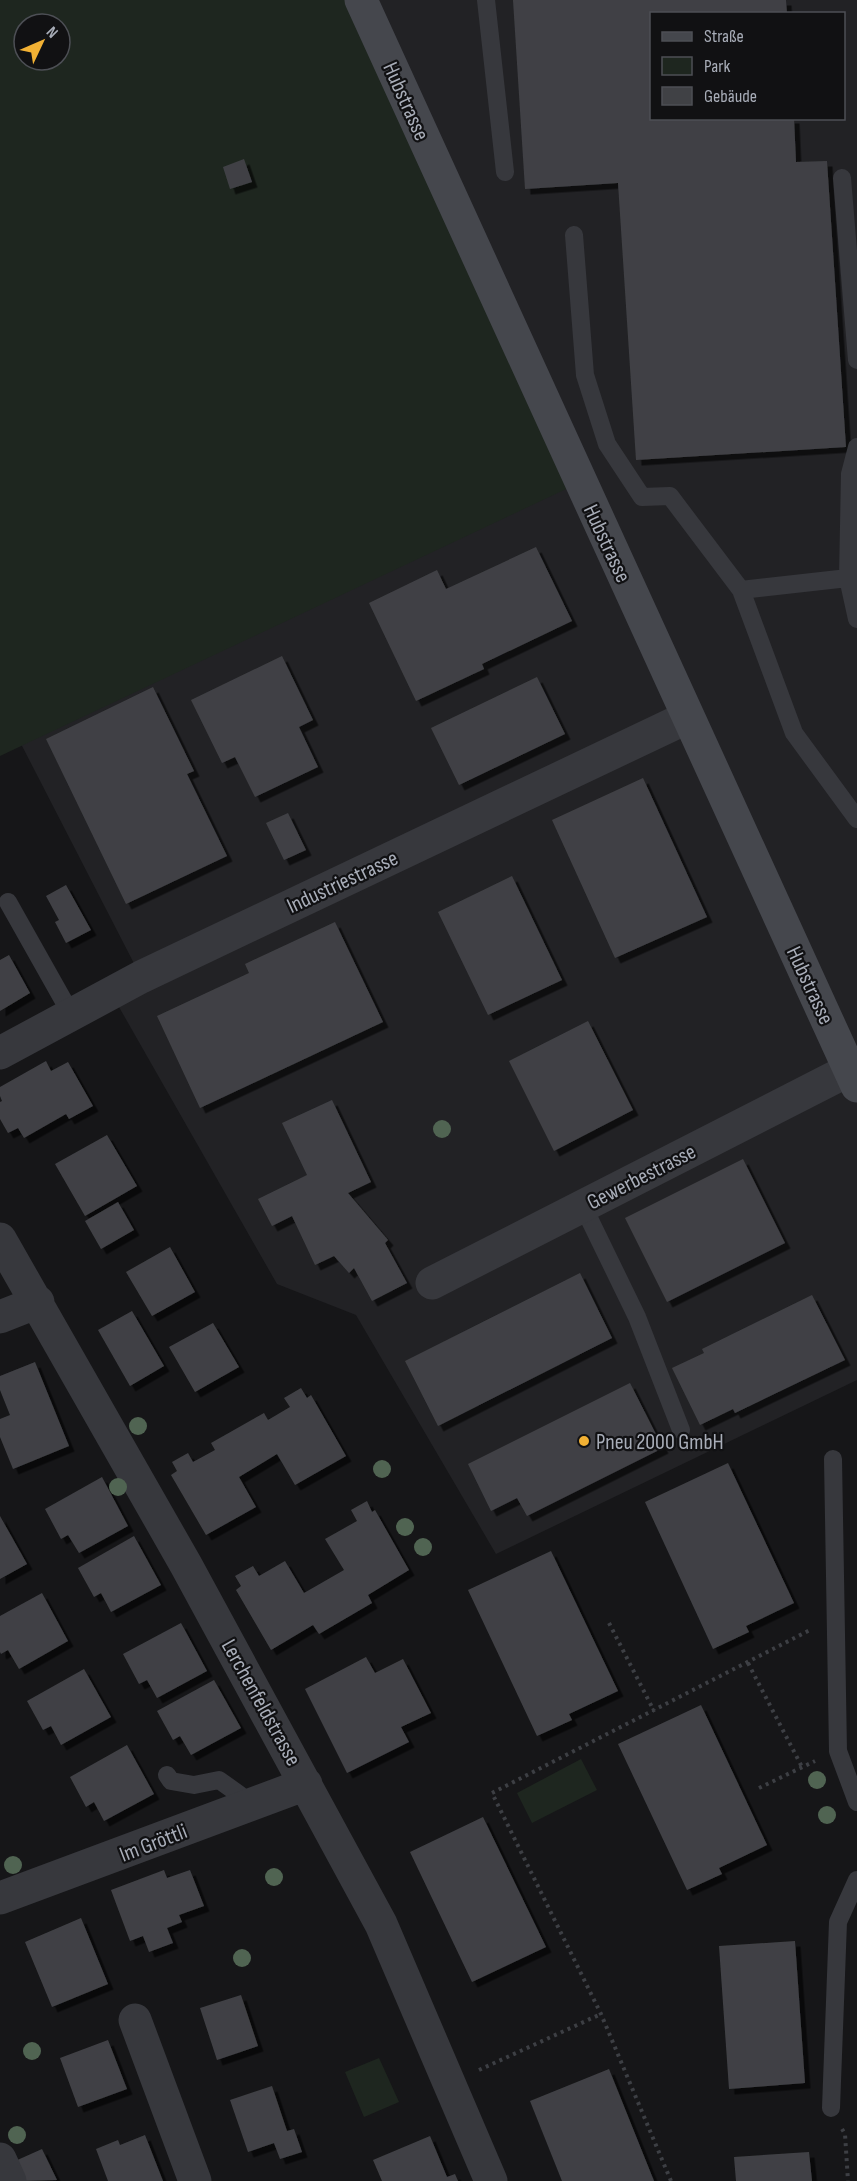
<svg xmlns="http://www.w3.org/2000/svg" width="857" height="2181" font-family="'Sofia Sans Condensed',sans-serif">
<defs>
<filter id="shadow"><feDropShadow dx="5.5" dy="5.5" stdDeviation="0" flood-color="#0009"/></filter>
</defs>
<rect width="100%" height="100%" fill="#161618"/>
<path fill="#222225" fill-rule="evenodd" d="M361,0h496v1380l-361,174 -140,-239 -79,-31 -166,-291 30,-16 -122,-237zM652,14h192v104h-192z"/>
<path fill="#1e261f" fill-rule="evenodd" d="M0,0h361l220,482 -581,274zM24,24h36v36h-36z
M581,1759l16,31 -65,33 -15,-30z
M379,2058l20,44 -35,15 -19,-45z"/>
<path fill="#404145" filter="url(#shadow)" d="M513,0h273l1,14h-135v104h142l2,44 31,-1 19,286 -210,13 -18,-277 -93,6z
M244,159l8,23 -22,7 -7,-22z
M536,547l36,74 -90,43 2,5 -68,32 -47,-98 68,-33 9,19z
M282,656l31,64 -14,7 19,40 -63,30 -20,-40 -13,6 -31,-63z
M537,677l28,57 -106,51 -28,-57z
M153,687l41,84 -7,3 40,82 -101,48 -80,-165z
M643,778l64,139 -92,41 -63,-138z
M288,813l18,37 -22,10 -18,-37z
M512,876l50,104 -74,35 -50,-103z
M66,885l25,45 -25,13 -11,-21 4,-2 -13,-24z
M335,922l48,100 -183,86 -43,-92 92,-43 -4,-9z
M9,955l21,38 -30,18v-51z
M588,1021l45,89 -79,41 -45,-90z
M46,1061l5,10 17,-9 25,44 -24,13 -3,-5 -42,24 -6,-10 -10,5 -8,-14v-17l2,-1 -2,-5v-9z
M332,1100l39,82 -23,11 40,47 -3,3 22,40 -35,18 -18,-33 -5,5 -15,-17 -19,9 -23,-49 -20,10 -14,-27 49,-24 -25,-52z
M107,1135l30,51 -52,30 -30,-52z
M743,1159l42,84 -118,59 -42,-84z
M118,1202l16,28 -33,19 -16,-28z
M170,1247l25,45 -43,24 -26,-44z
M580,1273l32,65 -174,88 -33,-65z
M812,1295l33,65 -110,53 -2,-4 -33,16 -28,-57 32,-15 -2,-4z
M132,1311l32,55 -34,20 -32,-56z
M213,1323l26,44 -44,25 -26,-45z
M35,1362l34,84 -56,23 -13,-32v-18l10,-4 -10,-25v-14z
M630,1383l33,65 -136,68 -10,-18 -26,13 -23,-47z
M301,1388l6,10 4,-3 35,61 -51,29 -18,-31 -38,23 17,30 -50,28 -35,-60 6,-4 -5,-9 16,-9 5,9 22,-12 -4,-7 53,-30 4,7 22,-13 -6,-9z
M728,1463l66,140 -48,23 3,6 -36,17 -68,-147z
M102,1477l26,49 -49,27 -11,-18 -7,4 -16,-30z
M367,1501l5,11 3,-2 34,60 -41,25 4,8 -53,31 -6,-9 -42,25 -35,-60 5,-4 -6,-10 18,-10 6,10 26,-15 19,32 40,-23 -19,-31 32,-18 -6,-11z
M0,1516l27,48 -27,15z
M134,1536l27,49 -50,27 -10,-19 -7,4 -16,-29z
M551,1551l67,140 -49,23 3,6 -35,16 -69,-146z
M42,1593l26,48 -49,28 -11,-19 -7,4 -1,-2v-36z
M181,1623l26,48 -50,27 -10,-18 -8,4 -16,-30z
M366,1657l9,16 28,-14 28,54 -30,14 8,15 -62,31 -42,-84z
M84,1669l27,48 -50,28 -10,-19 -8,4 -16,-29z
M214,1680l27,48 -50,27 -11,-19 -7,4 -16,-29z
M701,1705l66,140 -48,23 3,6 -35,16 -69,-146z
M127,1745l27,49 -50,27 -10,-19 -8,5 -16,-30z
M483,1817l63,130 -74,35 -62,-130z
M164,1870l3,8 23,-8 14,36 -25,9 3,7 -15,6 6,15 -24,9 -6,-16 -13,5 -19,-51z
M81,1918l27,66 -56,23 -27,-65z
M795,1941l10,142 -76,6 -10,-143z
M241,1995l17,51 -41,14 -17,-52z
M108,2040l19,49 -49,18 -18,-49z
M609,2069l45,112h-92l-32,-80z
M272,2086l15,45 7,-2 8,23 -22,7 -6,-16 -26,9 -18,-52z
M145,2135l18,46h-55l-12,-32 22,-9 2,5z
M430,2136l17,41 8,-3 3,7h-76l-9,-21z
M42,2149l15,31 -35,1 -9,-19z
M809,2152l3,29h-76l-2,-24z"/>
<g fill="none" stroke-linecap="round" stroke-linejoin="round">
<path stroke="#3d3f44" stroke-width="4" stroke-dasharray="3 4.5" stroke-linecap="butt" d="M609,1623l45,88
M748,1663l54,104
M759,1788l56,-27
M479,2070l122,-56
M842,2129l3,5 3,47
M671,2181l-70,-167 -109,-221 318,-163"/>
<path stroke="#37383d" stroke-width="18" d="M486,0l19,172
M842,178l15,182
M574,235l11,140 22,69 35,53 28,-1 71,94
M848,578l2,-104 7,-27
M857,619l-9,-41 -107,12 53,143 63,86
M8,902l63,112
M583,1206l54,111 44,113
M833,1459l5,292 19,51
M167,1775l4,6 23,4 25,-5 21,15 5,12
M831,2108l7,-186 19,-42"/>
<path stroke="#37383d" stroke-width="33" d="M0,1053l141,-76 547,-260
M0,1239l186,326 195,359 110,257
M432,1283l419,-214
M0,1317l38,-15
M0,1898l306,-114
M135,2020l60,161
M0,2159l10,22"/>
<path stroke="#45474d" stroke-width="33" d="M361,0l496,1086"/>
</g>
<g fill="#506452">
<circle cx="442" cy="1129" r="9"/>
<circle cx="138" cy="1426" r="9"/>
<circle cx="382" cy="1469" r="9"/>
<circle cx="118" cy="1487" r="9"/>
<circle cx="405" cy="1527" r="9"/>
<circle cx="423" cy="1547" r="9"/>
<circle cx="817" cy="1780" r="9"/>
<circle cx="827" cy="1815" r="9"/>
<circle cx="13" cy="1865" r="9"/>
<circle cx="274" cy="1877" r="9"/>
<circle cx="242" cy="1958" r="9"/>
<circle cx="32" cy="2051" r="9"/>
<circle cx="17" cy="2135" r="9"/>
</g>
<circle fill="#f2b134" stroke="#111113" stroke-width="2" cx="584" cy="1441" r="6"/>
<g text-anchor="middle" stroke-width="4.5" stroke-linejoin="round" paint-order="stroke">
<g font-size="22" fill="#a8adb8" stroke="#111113">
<text transform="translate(407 101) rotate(66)" y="8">Hubstrasse</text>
<text transform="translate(608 543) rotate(65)" y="8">Hubstrasse</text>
<text transform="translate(342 881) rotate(-25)" y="8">Industriestrasse</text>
<text transform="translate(811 985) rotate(65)" y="8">Hubstrasse</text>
<text transform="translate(641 1176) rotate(-27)" y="8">Gewerbestrasse</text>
<text transform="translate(262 1702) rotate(61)" y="8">Lerchenfeldstrasse</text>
<text transform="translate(153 1842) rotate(-21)" y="8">Im Gröttli</text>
</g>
<g font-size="22" fill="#a8adb8" stroke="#111113" text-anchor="start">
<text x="596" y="1449">Pneu 2000 GmbH</text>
</g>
</g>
<rect x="650" y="12" width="195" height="108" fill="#111113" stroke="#4d4f55" stroke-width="1.5"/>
<rect x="662" y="32" width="30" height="9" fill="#45474d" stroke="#4d4f55" stroke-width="1.5"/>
<text x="704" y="42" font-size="18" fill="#a8adb8">Straße</text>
<rect x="662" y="57" width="30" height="18" fill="#1e261f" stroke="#4d4f55" stroke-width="1.5"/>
<text x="704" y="72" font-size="18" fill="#a8adb8">Park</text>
<rect x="662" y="87" width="30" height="18" fill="#404145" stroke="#4d4f55" stroke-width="1.5"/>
<text x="704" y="102" font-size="18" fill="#a8adb8">Gebäude</text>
<g transform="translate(42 42) rotate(46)"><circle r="28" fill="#111113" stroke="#4d4f55" stroke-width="1.5"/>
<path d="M0-4.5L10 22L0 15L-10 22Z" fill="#f2b134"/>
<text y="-9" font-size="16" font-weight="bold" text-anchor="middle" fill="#a8adb8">N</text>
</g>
</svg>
